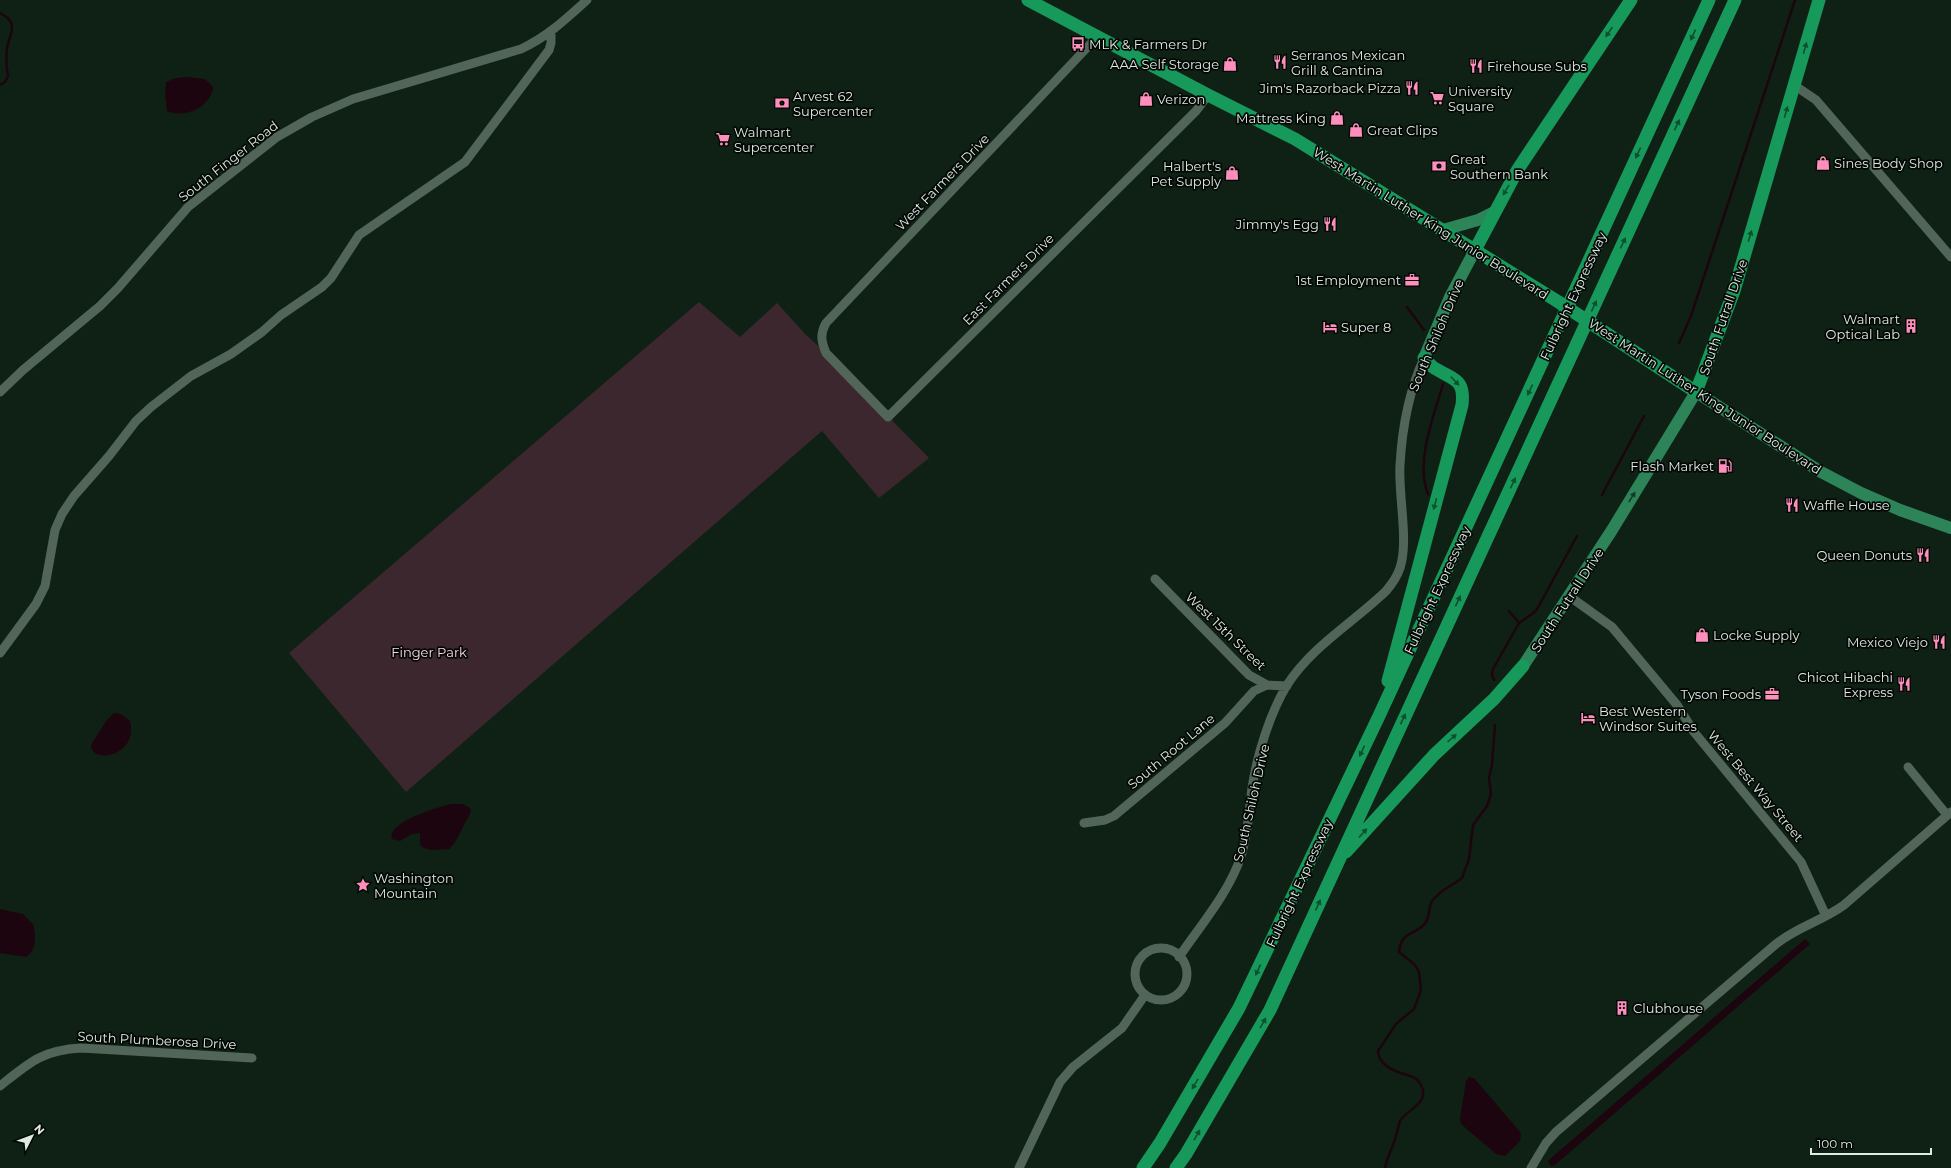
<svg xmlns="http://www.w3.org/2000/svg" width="1951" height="1168" font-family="Montserrat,sans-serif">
<rect width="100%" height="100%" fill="#0f2115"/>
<path fill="#3c272f" d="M699,302l41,35 37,-34 29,32 20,18 103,105 -50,40 -57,-67 -416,361 -117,-139z"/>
<path fill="#1d050f" d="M187,77l18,2 8,8c-2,20 -28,32 -46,24l-2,-17 1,-12 10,-4z
M114,713l7,1 9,7c9,35 -39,44 -39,24l15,-24z
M451,804h12l7,4 1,4 -17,32 -5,5 -19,1 -8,-3 -2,-3v-11l-8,1 -12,7 -8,-2c-6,-17 47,-32 59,-35z
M0,909l23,5 10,10c3,11 4,26 -7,33l-26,-4z
M1805,939l5,5 -255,221 -4,1 -3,-4 2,-3z
M1469,1077l5,1 47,55 -1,8 -15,15 -9,-2 -35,-30 -1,-6 6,-37z"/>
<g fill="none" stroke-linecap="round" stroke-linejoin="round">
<path stroke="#1d050f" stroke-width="2.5" d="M0,13c20,10 10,19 7,35 -1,10 -1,19 1,28l-3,6 -5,3
M1407,307l17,23
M1679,343l12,-27 104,-316
M1428,494c-13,-31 6,-79 15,-110
M1602,495l42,-79
M1509,611l10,12
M1494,680l-2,-5 1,-6 26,-46 17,-12 41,-75
M1385,1168c2,-11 8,-21 11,-32 2,-5 2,-10 4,-15 6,-11 31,-18 21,-36 -2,-4 -6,-8 -11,-9 -13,-4 -31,-9 -32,-25l18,-27 18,-15 7,-19 -2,-18 -4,-7 -16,-13c2,-22 17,-16 27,-30 4,-6 2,-15 6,-21 8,-11 20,-15 30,-23l7,-19 4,-34 14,-19 4,-12 -2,-16 3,-13 3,-40"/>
<path stroke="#516558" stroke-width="9" d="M1098,36l-272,287c-6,11 -5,18 0,30l62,64 308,-306 12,-16
M1794,85l22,15 135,157
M0,392l23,-22 77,-64 18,-18 70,-81 89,-70 35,-20 41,-18 168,-50c26,-12 45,-30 66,-49
M1155,579l94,96 18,10 20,1
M1569,596l43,31 65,78 17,27 107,130 25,54
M0,653l36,-49 9,-18 10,-56 7,-16 12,-18 35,-40 27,-35 15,-14 40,-31 40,-22 31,-22 19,-17 41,-28 9,-9 28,-43 106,-73 84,-112 2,-7v-12
M1908,767l39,48
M1084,823l21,-3 9,-4 111,-93 29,-32 13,-6
M1135 974a26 26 0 1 1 52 0a26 26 0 1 1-52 0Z
M1179,957c21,-31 51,-66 62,-101 7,-22 8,-45 11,-68 5,-33 18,-75 35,-103 25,-39 67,-63 99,-94 6,-7 11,-14 14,-23 9,-27 -2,-74 0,-103 2,-36 9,-74 24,-107
M0,1086c29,-23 42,-36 81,-38l171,10
M1019,1168l41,-86 13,-15 49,-39 23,-33
M1531,1168l15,-25 10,-11 220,-188c21,-17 46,-23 68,-39l107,-93"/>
<path stroke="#2e8459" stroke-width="12" d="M1443,230l35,-10 16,-8
M1424,358l26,-61 25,-47
M1523,666l89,-136 84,-138 125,80 40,21 39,17 51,18"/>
<path stroke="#16995a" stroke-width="13" d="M1028,0l180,95 87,44 262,162 139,91 38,-101 85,-291
M1475,250l43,-81 113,-169
M1388,681l74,-276c3,-26 -8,-25 -26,-36 -5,-2 -8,-7 -12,-11
M1346,852l88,-97 60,-56 29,-33
M1143,1168l17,-25 79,-135 140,-292 330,-716
M1176,1168l10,-14 84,-144 465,-1010"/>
</g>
<defs><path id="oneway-solid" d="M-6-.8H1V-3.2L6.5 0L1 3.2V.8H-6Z"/></defs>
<g fill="#0c5030">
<use href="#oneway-solid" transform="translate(1609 32) rotate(124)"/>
<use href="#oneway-solid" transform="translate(1693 35) rotate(115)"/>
<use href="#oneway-solid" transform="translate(1805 48) rotate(-74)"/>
<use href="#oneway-solid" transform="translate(1786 112) rotate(-74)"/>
<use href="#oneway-solid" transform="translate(1677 125) rotate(-65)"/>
<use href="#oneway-solid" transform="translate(1638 153) rotate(115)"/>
<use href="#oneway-solid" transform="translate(1506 190) rotate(120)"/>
<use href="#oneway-solid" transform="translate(1750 236) rotate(-73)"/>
<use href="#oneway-solid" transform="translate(1623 243) rotate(-65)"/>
<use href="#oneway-solid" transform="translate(1594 306) rotate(-65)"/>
<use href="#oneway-solid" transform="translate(1455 381) rotate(46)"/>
<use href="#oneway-solid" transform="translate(1530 390) rotate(115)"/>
<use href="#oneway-solid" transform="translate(1513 483) rotate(-65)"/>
<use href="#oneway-solid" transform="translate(1435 504) rotate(105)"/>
<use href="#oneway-solid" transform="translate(1458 601) rotate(-65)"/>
<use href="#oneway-solid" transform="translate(1403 719) rotate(-65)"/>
<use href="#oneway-solid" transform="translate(1452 738) rotate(-42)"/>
<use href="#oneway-solid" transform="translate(1362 751) rotate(115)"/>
<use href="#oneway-solid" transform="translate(1363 833) rotate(-48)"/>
<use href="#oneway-solid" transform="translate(1318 905) rotate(-66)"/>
<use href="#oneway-solid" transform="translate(1258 970) rotate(115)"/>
<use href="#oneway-solid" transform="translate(1263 1023) rotate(-60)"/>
<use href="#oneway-solid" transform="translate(1195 1084) rotate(120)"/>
<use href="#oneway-solid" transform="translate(1197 1135) rotate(-60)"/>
</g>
<use fill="#143a27" href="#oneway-solid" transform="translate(1632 497) rotate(-58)"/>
<defs>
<symbol id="bus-bare" viewBox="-9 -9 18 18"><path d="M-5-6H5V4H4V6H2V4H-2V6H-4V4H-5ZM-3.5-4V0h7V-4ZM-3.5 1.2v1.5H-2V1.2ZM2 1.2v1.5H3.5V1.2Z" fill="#fe8ebc" stroke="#030805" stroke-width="2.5" paint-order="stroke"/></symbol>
<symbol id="restaurant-bare" viewBox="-9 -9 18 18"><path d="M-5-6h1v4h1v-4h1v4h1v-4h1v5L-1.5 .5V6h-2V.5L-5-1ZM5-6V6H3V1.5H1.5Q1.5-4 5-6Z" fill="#fe8ebc" stroke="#030805" stroke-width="2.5" paint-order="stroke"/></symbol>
<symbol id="shop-bare" viewBox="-9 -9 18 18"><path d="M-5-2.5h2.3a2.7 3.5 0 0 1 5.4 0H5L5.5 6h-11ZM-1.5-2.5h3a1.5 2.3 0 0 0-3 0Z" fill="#fe8ebc" stroke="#030805" stroke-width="2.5" paint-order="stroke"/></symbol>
<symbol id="supermarket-bare" viewBox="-9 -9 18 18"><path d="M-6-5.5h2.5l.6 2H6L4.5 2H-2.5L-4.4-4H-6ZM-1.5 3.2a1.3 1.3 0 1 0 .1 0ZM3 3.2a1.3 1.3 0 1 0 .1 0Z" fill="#fe8ebc" stroke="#030805" stroke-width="2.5" paint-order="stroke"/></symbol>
<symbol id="bank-bare" viewBox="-9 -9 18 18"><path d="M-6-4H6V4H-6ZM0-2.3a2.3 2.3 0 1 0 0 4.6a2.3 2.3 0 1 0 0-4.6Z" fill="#fe8ebc" stroke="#030805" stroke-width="2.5" paint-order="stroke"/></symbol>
<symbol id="office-bare" viewBox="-9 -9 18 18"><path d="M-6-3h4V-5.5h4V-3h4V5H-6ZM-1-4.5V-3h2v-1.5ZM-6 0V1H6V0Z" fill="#fe8ebc" stroke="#030805" stroke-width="2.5" paint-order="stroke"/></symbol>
<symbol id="building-bare" viewBox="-9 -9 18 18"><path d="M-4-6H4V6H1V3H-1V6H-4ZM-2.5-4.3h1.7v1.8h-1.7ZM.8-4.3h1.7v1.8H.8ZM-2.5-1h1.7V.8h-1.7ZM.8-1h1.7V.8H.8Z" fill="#fe8ebc" stroke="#030805" stroke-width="2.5" paint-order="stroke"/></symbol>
<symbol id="hotel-bare" viewBox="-9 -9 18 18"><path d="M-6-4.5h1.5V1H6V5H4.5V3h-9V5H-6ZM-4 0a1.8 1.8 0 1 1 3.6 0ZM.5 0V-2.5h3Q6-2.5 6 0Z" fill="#fe8ebc" stroke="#030805" stroke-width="2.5" paint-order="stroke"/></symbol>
<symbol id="fuel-bare" viewBox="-9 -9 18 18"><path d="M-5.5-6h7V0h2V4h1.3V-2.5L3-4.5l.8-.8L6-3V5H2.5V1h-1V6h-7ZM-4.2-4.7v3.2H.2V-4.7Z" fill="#fe8ebc" stroke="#030805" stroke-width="2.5" paint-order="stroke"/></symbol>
<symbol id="sight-bare" viewBox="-9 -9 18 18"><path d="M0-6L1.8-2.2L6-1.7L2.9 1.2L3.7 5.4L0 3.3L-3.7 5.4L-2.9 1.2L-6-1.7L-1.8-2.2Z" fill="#fe8ebc" stroke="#030805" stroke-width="2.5" paint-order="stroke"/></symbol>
</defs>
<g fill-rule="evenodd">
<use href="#bus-bare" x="1068" y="34" width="20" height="20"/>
<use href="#restaurant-bare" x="1270" y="52" width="20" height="20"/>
<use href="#shop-bare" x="1220" y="54" width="20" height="20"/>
<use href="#restaurant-bare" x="1466" y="56" width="20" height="20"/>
<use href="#restaurant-bare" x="1402" y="78" width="20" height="20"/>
<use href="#supermarket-bare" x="1427" y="88" width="20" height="20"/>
<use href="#shop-bare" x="1136" y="89" width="20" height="20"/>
<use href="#bank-bare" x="772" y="93" width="20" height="20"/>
<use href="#shop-bare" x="1327" y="108" width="20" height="20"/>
<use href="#shop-bare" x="1346" y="120" width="20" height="20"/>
<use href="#supermarket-bare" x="713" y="129" width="20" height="20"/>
<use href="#shop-bare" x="1813" y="153" width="20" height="20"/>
<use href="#bank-bare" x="1429" y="156" width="20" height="20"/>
<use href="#shop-bare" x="1222" y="163" width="20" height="20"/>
<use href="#restaurant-bare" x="1320" y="214" width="20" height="20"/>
<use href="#office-bare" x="1402" y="270" width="20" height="20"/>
<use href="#building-bare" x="1901" y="316" width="20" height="20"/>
<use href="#hotel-bare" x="1320" y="317" width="20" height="20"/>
<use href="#fuel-bare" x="1715" y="456" width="20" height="20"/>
<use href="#restaurant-bare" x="1782" y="495" width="20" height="20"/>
<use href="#restaurant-bare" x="1913" y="545" width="20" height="20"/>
<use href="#shop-bare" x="1692" y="625" width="20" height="20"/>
<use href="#restaurant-bare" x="1929" y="632" width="20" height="20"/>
<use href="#restaurant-bare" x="1894" y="674" width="20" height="20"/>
<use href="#office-bare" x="1762" y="684" width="20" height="20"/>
<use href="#hotel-bare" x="1578" y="708" width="20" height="20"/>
<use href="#sight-bare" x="353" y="875" width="20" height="20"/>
<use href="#building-bare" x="1612" y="998" width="20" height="20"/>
</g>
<g text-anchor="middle" stroke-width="3.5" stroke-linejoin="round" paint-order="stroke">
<g font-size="13" fill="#dfeae2" stroke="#030805" text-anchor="start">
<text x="1089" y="49">MLK &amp; Farmers Dr</text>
<text x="1291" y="60">Serranos Mexican<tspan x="1291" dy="15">Grill &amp; Cantina</tspan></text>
<text x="1219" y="69" text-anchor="end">AAA Self Storage</text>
<text x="1487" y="71">Firehouse Subs</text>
<text x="1401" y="93" text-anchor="end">Jim's Razorback Pizza</text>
<text x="1448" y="96">University<tspan x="1448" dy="15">Square</tspan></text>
<text x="793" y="101">Arvest 62<tspan x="793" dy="15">Supercenter</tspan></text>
<text x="1157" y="104">Verizon</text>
<text x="1326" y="123" text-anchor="end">Mattress King</text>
<text x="1367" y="135">Great Clips</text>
<text x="734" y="137">Walmart<tspan x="734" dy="15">Supercenter</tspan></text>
<text x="1450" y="164">Great<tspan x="1450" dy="15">Southern Bank</tspan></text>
<text x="1834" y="168">Sines Body Shop</text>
<text x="1221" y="171" text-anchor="end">Halbert's<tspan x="1221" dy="15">Pet Supply</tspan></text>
<text x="1319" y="229" text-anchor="end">Jimmy's Egg</text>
<text x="1401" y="285" text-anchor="end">1st Employment</text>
<text x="1900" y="324" text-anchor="end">Walmart<tspan x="1900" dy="15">Optical Lab</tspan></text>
<text x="1341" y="332">Super 8</text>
<text x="1714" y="471" text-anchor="end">Flash Market</text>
<text x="1803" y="510">Waffle House</text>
<text x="1912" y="560" text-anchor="end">Queen Donuts</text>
<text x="1713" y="640">Locke Supply</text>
<text x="1928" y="647" text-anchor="end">Mexico Viejo</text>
<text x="1893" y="682" text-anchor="end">Chicot Hibachi<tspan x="1893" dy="15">Express</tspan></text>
<text x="1761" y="699" text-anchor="end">Tyson Foods</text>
<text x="1599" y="716">Best Western<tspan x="1599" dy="15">Windsor Suites</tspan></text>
<text x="374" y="883">Washington<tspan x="374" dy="15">Mountain</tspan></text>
<text x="1633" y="1013">Clubhouse</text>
</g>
<g font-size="13" fill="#dfeae2" stroke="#030805">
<text transform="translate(228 161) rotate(-38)" y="5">South Finger Road</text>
<text transform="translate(942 182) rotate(-46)" y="5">West Farmers Drive</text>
<text transform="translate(1431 223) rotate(32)" y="5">West Martin Luther King Junior Boulevard</text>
<text transform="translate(1008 279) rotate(-45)" y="5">East Farmers Drive</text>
<text transform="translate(1573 296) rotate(-65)" y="5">Fulbright Expressway</text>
<text transform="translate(1723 317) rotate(-71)" y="5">South Futrall Drive</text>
<text transform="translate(1436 335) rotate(-67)" y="5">South Shiloh Drive</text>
<text transform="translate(1705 396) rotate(33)" y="5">West Martin Luther King Junior Boulevard</text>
<text transform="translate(1437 590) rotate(-65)" y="5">Fulbright Expressway</text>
<text transform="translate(1567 600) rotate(-57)" y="5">South Futrall Drive</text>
<text transform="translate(1226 631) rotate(44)" y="5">West 15th Street</text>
<text transform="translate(1171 751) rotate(-40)" y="5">South Root Lane</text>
<text transform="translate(1756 786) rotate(50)" y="5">West Best Way Street</text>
<text transform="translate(1251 803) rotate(-77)" y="5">South Shiloh Drive</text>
<text transform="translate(1299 883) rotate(-65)" y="5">Fulbright Expressway</text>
<text transform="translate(157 1040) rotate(3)" y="5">South Plumberosa Drive</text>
</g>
<g font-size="13" fill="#fed8e5" stroke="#030805">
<text x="429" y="657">Finger Park</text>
</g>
</g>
<g transform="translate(32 1136) rotate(48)" stroke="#030805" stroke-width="3" paint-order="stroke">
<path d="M0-3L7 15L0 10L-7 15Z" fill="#dfeae2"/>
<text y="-6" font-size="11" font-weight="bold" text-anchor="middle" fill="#dfeae2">N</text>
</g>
<path d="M1811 1148v6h120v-6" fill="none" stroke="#dfeae2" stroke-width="2"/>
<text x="1817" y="1148" font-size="12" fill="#dfeae2" stroke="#030805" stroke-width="3" paint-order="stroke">100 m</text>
</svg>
